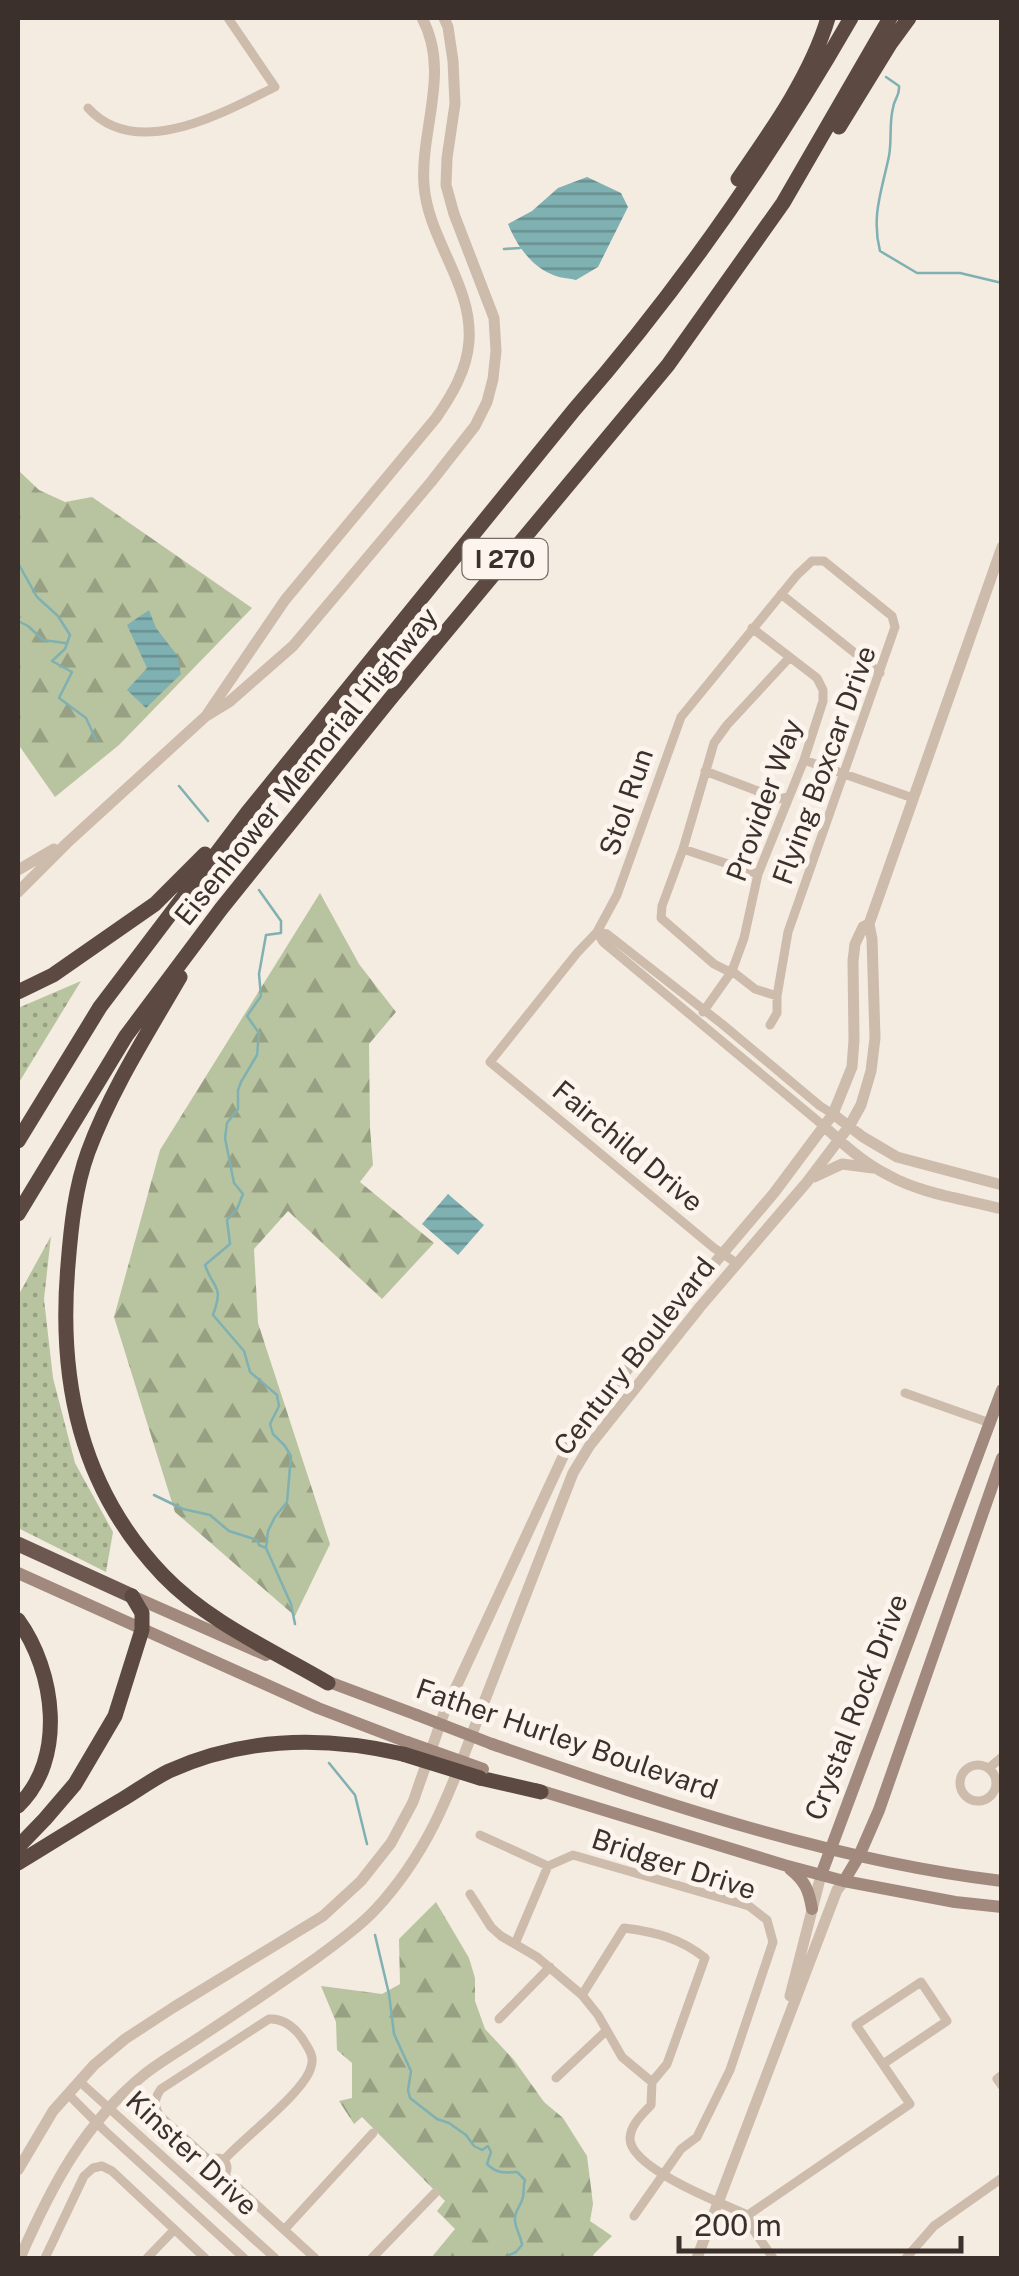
<svg xmlns="http://www.w3.org/2000/svg" width="1019" height="2276" font-family="'Public Sans',sans-serif">
<defs>
<pattern id="grass-dots" width="8" height="8" patternUnits="userSpaceOnUse" patternTransform="scale(2.5)"><rect width="8" height="8" fill="#b8c4a0"/><path d="M2 2h.1M6 6h.1" fill="none" stroke="#97a083" stroke-width="1.8" stroke-linecap="round"/></pattern>
<pattern id="forest-firs" width="22" height="20" patternUnits="userSpaceOnUse" patternTransform="scale(2.5)"><rect width="22" height="20" fill="#b8c4a0"/><path d="M5 1l3.5 6h-7zM16 11l3.5 6h-7z" fill="#97a083"/></pattern>
<pattern id="water-rules" width="6" height="5" patternUnits="userSpaceOnUse" patternTransform="scale(2.5)"><rect width="6" height="5" fill="#7fb0b2"/><path d="M0 2.5h6" fill="none" stroke="#699091"/></pattern>
</defs>
<rect width="100%" height="100%" fill="#f4ebe1"/>
<path fill="url(#grass-dots)" d="M81,981l-63,103v-76z
M51,1236l-7,63 9,79 22,85 38,69 -7,40 -88,-44v-232z"/>
<path fill="url(#forest-firs)" d="M18,470l21,20 26,12 27,-5 160,111 -133,137 -64,52 -37,-53z
M320,893l39,71 37,48 -27,32 1,84 3,37 -13,17 74,61 -52,56 -94,-88 -34,38 4,74 72,221 -35,72 -120,-104 -61,-195 46,-167z
M436,1902l33,56 6,20v23l10,28 29,31 30,42 19,16 24,38 6,48 -3,17 22,15 -18,18 -2,4h-161l24,-29 -18,-18 8,-10 -83,-84 -8,7 -15,-23 13,-3v-35l-15,-13 -1,-28 -15,-36 61,8 18,-10 -1,-45z"/>
<path fill="url(#water-rules)" d="M587,177l34,16 7,14 -30,60 -22,13c-8,-2 -18,-2 -25,-6 -21,-9 -35,-30 -43,-50l24,-13 26,-23z
M149,610l7,18 21,27 4,19 -35,34 -19,-18 20,-22 -20,-43z
M448,1194l36,31 -26,30 -36,-31z"/>
<g fill="none" stroke-linecap="round" stroke-linejoin="round">
<path stroke="#7fb0b2" stroke-width="2.5" d="M886,77l13,9c1,10 -5,13 -6,22 -4,15 -1,32 -4,48 -7,34 -18,60 -9,95l37,22h43l42,10
M504,249l16,-1
M18,563l19,34 21,19 12,19 -5,14 -13,12 20,11 -13,26 27,20 10,22
M18,621l10,5 15,14 22,3
M179,786l29,35
M259,890l22,31v12l-15,2 -7,39 2,22 -14,20 12,17 -2,22 -16,27 -3,8v19l-11,14 -2,15 9,45 9,11 -6,15 -10,11 3,24 -25,21c9,26 19,19 8,50l31,36 6,21 27,23 2,11 -9,18 3,10 12,12 6,10 -4,46 -12,15 -7,14 -2,17 25,56 4,20
M154,1495l29,14 27,6 19,16 28,9 2,5 7,3
M329,1763l26,32 12,49
M375,1935l14,59 5,40 17,37 -3,19 2,8 27,21 12,4 17,12 8,11 8,4 6,-4 3,6 -4,12c10,10 18,9 30,8l8,8c-2,6 -1,11 -2,17 -2,10 -9,13 -8,24 1,9 6,15 7,24l-6,7 -13,6"/>
<path stroke="#cdbbac" stroke-width="9" d="M88,108c49,54 136,4 187,-21l-47,-69
M781,594l99,79
M804,760l109,38
M705,771l74,28 8,-2
M683,849l75,25
M777,996l-22,-7 -23,-18 -6,-1 -12,-6 -53,-46 1,-12 21,-57 31,-106 13,-18 63,-68
M703,1012l29,-41 12,-33 14,-64 46,-114 19,-59v-11l-6,-12 -65,-50
M825,1127l-222,-185 -6,-10 10,2 115,90 98,82 13,8
M738,1264l-24,-16 -224,-186 87,-109 20,-21 20,-37 64,-178 116,-142 15,-14h12l68,55 3,11 -107,305 -11,64v17l-7,12
M905,1393l85,30
M960 1783a18 18 0 1 1 36 0a18 18 0 1 1-36 0Z
M989,1768l13,-11
M480,1835l68,31 25,-11 176,51 18,14 6,22 -43,128 -33,67 -16,12 -47,67
M470,1894l21,33 10,9 36,21 45,38 16,20 24,42 30,25
M515,1944l33,-78
M582,1995l42,-67c31,4 56,10 81,30l-38,106 -15,18 -1,23c-9,10 -20,19 -21,33 -1,30 93,66 118,77l2,10 23,33
M499,2019l51,-52
M1002,2075l-5,4 5,7
M556,2078l50,-47
M79,2081l196,177
M68,2094l36,36 140,128
M207 2168a10 10 0 1 1 20 0a10 10 0 1 1-20 0Z
M210,2161l-51,-46c-5,-11 -5,-16 2,-26l108,-70c14,-1 25,8 33,19 6,10 13,18 9,29 -6,25 -69,72 -88,94
M224,2175l91,83
M748,2215l162,-111 -54,-79 65,-43 26,39 -64,43
M284,2230l89,-97
M45,2258l39,-82 9,-8 9,-2 10,5 93,87
M147,2258l27,-28
M372,2258l63,-65
M906,2258l28,-32 68,-48"/>
<path stroke="#cdbbac" stroke-width="11" d="M208,713l77,-113 151,-182c16,-23 31,-48 33,-77 4,-56 -41,-101 -45,-156 -4,-56 27,-113 -2,-167
M18,870l36,-21
M18,892l49,-49 139,-127 23,-14 64,-56 138,-164 44,-56 12,-24 6,-23 3,-28 -2,-33 -40,-104 -8,-29 1,-27 8,-54 -2,-43 -5,-34 -4,-9
M833,1114l30,23 34,20 105,28
M825,1127c19,18 39,36 63,48 34,19 76,24 114,34
M814,1177l28,-13 31,4
M790,1996l31,-121
M18,2170l35,-59 41,-46 31,-26 49,-32 149,-91 38,-35 30,-38 22,-41 31,-89 123,-265 90,-117 117,-138 59,-79 19,-47 2,-27 -1,-79 2,-17 8,-17 6,-3 133,-377
M20,2258c31,-71 64,-135 126,-185 18,-14 38,-25 57,-38 38,-25 75,-50 112,-76 20,-15 42,-30 59,-48 62,-66 82,-137 114,-219 28,-73 56,-146 85,-219l17,-28 110,-138 107,-125 43,-57 11,-20 10,-34 4,-33 -3,-99 -3,-15
M697,2258l140,-368 7,-9"/>
<path stroke="#a18a7d" stroke-width="12" d="M18,1573l300,135 89,34
M132,1596l134,59
M321,1679l96,36
M492,1744c166,57 335,116 510,137
M535,1789l249,76 60,16 111,21 47,5
M790,1869c15,12 19,21 22,40
M821,1875l181,-485
M844,1881l15,-25 20,-46 123,-352"/>
<path stroke="#6c584f" stroke-width="15" d="M18,1544l114,52"/>
<path stroke="#5c4a42" stroke-width="15" d="M839,127l51,-83 19,-26
M738,179c34,-49 73,-104 90,-161
M180,977c-33,57 -69,113 -92,175 -13,36 -17,75 -20,113 -10,116 12,223 95,310 45,47 109,75 165,108
M18,992l35,-17 102,-71 50,-50
M18,1141l82,-134 147,-194 327,-403c106,-121 197,-253 277,-392
M18,1214l108,-178 95,-127 169,-210 278,-334 115,-162 107,-185
M18,1620c37,51 49,139 0,186
M480,1778l61,14
M18,1847l27,-28 30,-35 40,-68 27,-86v-17l-10,-17
M18,1863c35,-21 69,-43 105,-64 15,-9 30,-20 46,-28 75,-34 156,-35 234,-17"/>
<path stroke="#a18a7d" stroke-width="12" d="M417,1715l75,29
M407,1742l76,27"/>
<path stroke="#5c4a42" stroke-width="15" d="M403,1754l77,24"/>
</g>
<g text-anchor="middle" stroke-width="10" stroke-linejoin="round" paint-order="stroke">
<rect fill="#fbf5ee" stroke="#756b66" stroke-width="2.5" x="462.5" y="539" width="85" height="40" rx="8"/>
<g font-size="25" font-weight="bold" fill="#3b302b">
<text x="505" y="568">I 270</text>
</g>
<g font-size="28" fill="#3b302b" stroke="#fbf5ee">
<text transform="translate(824 765) rotate(-70)" y="10">Flying Boxcar Drive</text>
<text transform="translate(306 766) rotate(-51)" y="10">Eisenhower Memorial Highway</text>
<text transform="translate(764 800) rotate(-70)" y="10">Provider Way</text>
<text transform="translate(626 802) rotate(-71)" y="10">Stol Run</text>
<text transform="translate(628 1146) rotate(40)" y="10">Fairchild Drive</text>
<text transform="translate(634 1356) rotate(-52)" y="10">Century Boulevard</text>
<text transform="translate(856 1707) rotate(-69)" y="10">Crystal Rock Drive</text>
<text transform="translate(567 1739) rotate(19)" y="10">Father Hurley Boulevard</text>
<text transform="translate(674 1864) rotate(18)" y="10">Bridger Drive</text>
<text transform="translate(192 2153) rotate(43)" y="10">Kinster Drive</text>
</g>
</g>
<rect width="1019" height="2276" fill="none" stroke="#3b302b" stroke-width="40"/>
<path d="M679 2236v15h282v-15" fill="none" stroke="#3b302b" stroke-width="5"/>
<text x="694" y="2236" font-size="30" fill="#3b302b" stroke="#fbf5ee" stroke-width="8" paint-order="stroke">200 m</text>
</svg>
